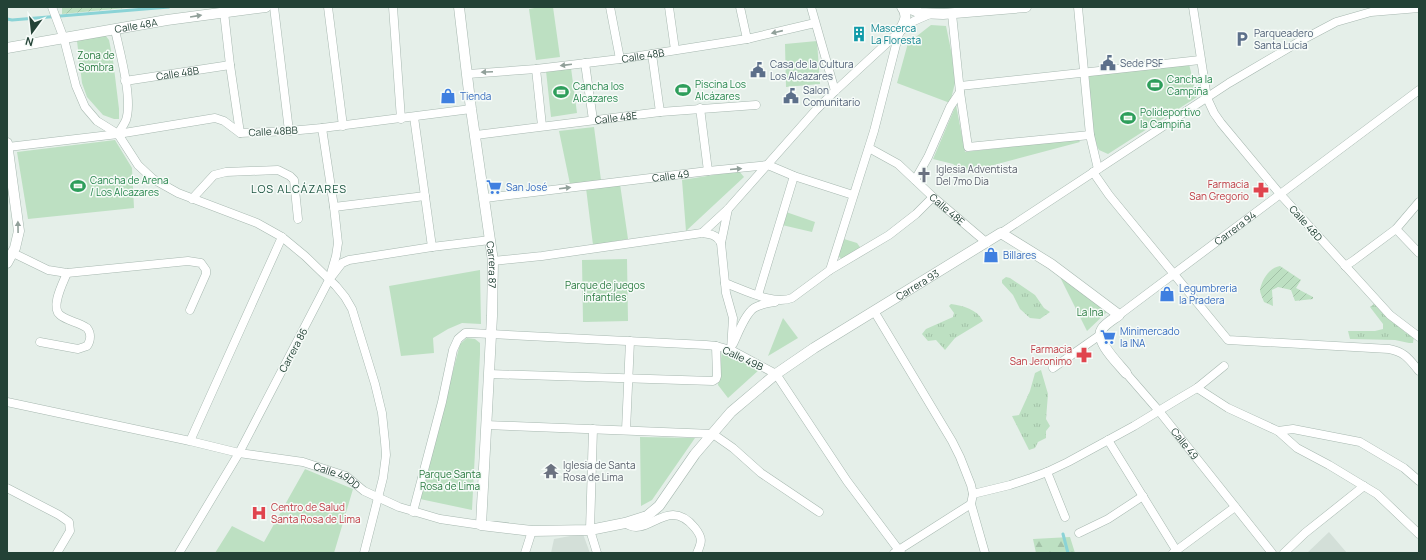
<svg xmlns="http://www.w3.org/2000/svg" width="1426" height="560" font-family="Manrope,sans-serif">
<defs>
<pattern id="grass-tufts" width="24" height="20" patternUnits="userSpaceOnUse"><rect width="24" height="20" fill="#bde0c2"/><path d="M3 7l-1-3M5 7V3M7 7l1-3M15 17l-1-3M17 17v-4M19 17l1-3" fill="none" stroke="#a2c1a7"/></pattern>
<pattern id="forest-firs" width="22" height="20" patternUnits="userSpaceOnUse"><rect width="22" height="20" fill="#bde0c2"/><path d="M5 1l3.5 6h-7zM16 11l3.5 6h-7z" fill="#a2c1a7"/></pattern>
<pattern id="garden-furrows" width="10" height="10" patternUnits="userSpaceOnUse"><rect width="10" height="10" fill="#bde0c2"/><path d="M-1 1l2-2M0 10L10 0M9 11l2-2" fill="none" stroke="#a2c1a7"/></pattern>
</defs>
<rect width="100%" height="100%" fill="#e5efe9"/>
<path fill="#d3dfd8" d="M1329,532l18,21h-40z
M581,534h2l7,19h-39l3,-14z"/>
<path fill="url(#grass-tufts)" d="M1006,277l4,1 25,17 9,13 6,4 -10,7 -10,-1 -10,-9 -7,-14 -11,-12v-3z
M951,304c12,2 26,5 32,17l-28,17 -10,12 -9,-10 -8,1 -6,-7 4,-5 27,-12 1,-4 -5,-7z
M1374,304l31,28 9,4 -1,7h-4l-14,-3 -45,-1 -2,-8h27l8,-2v-5l-13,-17z
M1041,370l7,24 -2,25 4,7 -4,5v7l-8,4 -3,6 -6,2 -17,-34 7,-1 11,-24 5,-18z"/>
<path fill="url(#forest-firs)" d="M1070,537l5,16h-39l-3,-14z"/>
<path fill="#bde0c2" d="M540,7h13l7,50 -24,3 -7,-51z
M931,25l15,1 6,29 3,28 -5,20 -53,-20 11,-40z
M105,35l4,5 4,20 6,49v10h-5l-11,-4 -16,-18 -5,-14 -5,-42z
M817,41l3,43 -34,3 -1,-43z
M1189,64l8,33 -89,57 -9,-4 -6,-12 -4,-62z
M571,68l6,45 -26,4 -5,-46z
M956,105l9,47 113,-13 2,3 -116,31 -11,-9 -20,-5z
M594,127l7,53 -31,4 -11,-53z
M115,140l17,28 2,40 -106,11 -11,-67z
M739,171l5,6 -58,54 -4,-51z
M620,184l8,55 -35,6 -7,-57z
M786,212l29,10 -3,10 -30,-7z
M844,239l13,4 5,7 -19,10 -6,-5z
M627,259l1,62 -45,1 -1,-62z
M480,270l1,54 -19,-1 -14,6 -15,9 1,15 -33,3 -12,-70z
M1060,277l48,34 -21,20z
M783,318l15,20 -30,18z
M467,338l8,1 5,4v11l-8,156 -52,-11 40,-155z
M722,350l38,19 -32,29 -10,-13z
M640,437l55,1 -43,62 -11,6z
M305,469l48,20 -19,64h-119l17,-27 32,16z"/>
<path fill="url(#garden-furrows)" d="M62,7h74l-74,7z
M1280,266l21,14 -5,8 17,9v2l-18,2 -4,-11 -13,-3 -6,3 1,16 -9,-4c-1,-3 -4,-9 -4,-12 2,-11 9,-22 20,-24z"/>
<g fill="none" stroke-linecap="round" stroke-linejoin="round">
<path stroke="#8bd3d6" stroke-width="3" d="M7,19l5,1 157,-13
M1063,534l5,19"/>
<defs>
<g id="minor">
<path d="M52,7l12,32 12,47 9,21 12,14 21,13"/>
<path d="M274,7l15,124"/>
<path d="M328,7l15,119"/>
<path d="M393,7l8,112"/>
<path d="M610,7l10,52"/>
<path d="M669,7l6,43"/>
<path d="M740,7l7,32"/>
<path d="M811,7l24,84"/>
<path d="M1078,7l12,128 8,34"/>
<path d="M1193,7l14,91 7,15 7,10 59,71 110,121 29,22"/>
<path d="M224,12l6,53 10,68"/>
<path d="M952,14l8,78 8,55 122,-12"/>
<path d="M115,30c5,23 18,69 11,90 -2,5 -6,10 -8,14"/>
<path d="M652,54l8,58"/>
<path d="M585,63l8,57"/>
<path d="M536,69l6,57"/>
<path id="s1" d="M468,74l68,-5 84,-10 127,-20 68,-16"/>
<path id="s2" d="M125,81l105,-16"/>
<path d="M960,86l240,-26"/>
<path d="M700,108l8,63"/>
<path d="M414,117l18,130"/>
<path d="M118,134l20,31 15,14 25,14 79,30 25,14 23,19 31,30 9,11 7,12 23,75 7,29 3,29 1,13 -3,23 -19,75"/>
<path id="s3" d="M476,135l184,-23 96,-7"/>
<path d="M8,147l110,-13 97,-16 9,3 16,12 49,-2 33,-3 149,-19"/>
<path id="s4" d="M869,148l29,16 35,33 54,46"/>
<path d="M1093,172l16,23 119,145 161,9c16,3 20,10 30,22"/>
<path d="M915,180l13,-23 22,-50 10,-15"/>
<path id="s5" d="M485,198l223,-27 60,-6 26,11 59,19"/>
<path d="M192,199l22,-24 12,-3 52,-2 12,6 4,4 4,39"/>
<path d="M334,207l91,-11"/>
<path d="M728,209l-7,34 5,50 7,25 -2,32"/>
<path d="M1396,229l23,24"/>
<path d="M702,233l26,-24 87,-98 20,-20 64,-59 15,-11 16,-7"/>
<path d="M1001,233l228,-150 73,-43 34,-18 35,-10 48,-4"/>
<path d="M13,253l35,17 19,3 121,-12 13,2 5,7v4l-16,36"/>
<path d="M493,261l49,-5 160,-23c9,1 15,2 19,10"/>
<path d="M1345,266l8,-5 43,-32 23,-27"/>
<path d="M830,270l44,-139 25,-98"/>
<path d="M332,276l10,-13 7,-3 83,-13 58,-7"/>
<path d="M725,283c17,6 49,23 67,15l38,-28 59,-35 27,-21 17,-17"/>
<path d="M758,295l36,-119"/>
<path d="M874,311l78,130 8,16 11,28 2,9 -2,10 14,49"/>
<path id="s6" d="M1119,315l300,-225"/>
<path d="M40,342l38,7 9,-3c4,-6 4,-13 0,-18 -8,-6 -20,-7 -27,-13 -10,-8 3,-32 7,-42"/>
<path d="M733,344c5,-10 12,-30 21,-36 6,-4 14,-5 21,-6"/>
<path d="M1053,368l47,-33"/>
<path id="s7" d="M1126,373l33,38 113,142"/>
<path d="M489,374l224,7 3,-2 1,-3 -1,-30"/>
<path d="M1197,388l31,20 50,23 19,17 32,17 48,29 42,40"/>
<path id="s8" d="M7,402l183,39 49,12 64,9 43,14 18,15 35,16 41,12 41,6"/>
<path d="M486,425l227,9 20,14 28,25 58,39"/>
<path d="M593,429l-3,101 7,23"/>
<path d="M626,430l4,-89"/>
<path d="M1278,431l15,-2 67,13 44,26 15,13"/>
<path d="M1108,440l68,110"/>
<path d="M190,441l92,-204"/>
<path d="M1047,472l18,45"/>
<path d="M7,488l52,27 10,7 1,9 -13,22"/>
<path d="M973,494l37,-9 21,-7 16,-6 21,-10 66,-36 41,-25 22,-13 27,-22"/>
<path d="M413,512l29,-110 11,-52 5,-11 7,-6h6l235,12 10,1 15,4 45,24 71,107 54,72"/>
<path d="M625,523c23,17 42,-29 70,5 8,10 7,14 2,25"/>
<path d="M1079,533l29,-14 35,-23"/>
<path d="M179,553l60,-100 90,-173 7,-24 2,-13 -4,-36 -12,-79"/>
<path d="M525,553l7,-22"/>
<path d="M894,553l77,-49"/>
<path d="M1173,553l62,-46"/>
<path d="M1284,553l21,-20 59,-47"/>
</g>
<g id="tertiary">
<path id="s9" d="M459,7l12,102 22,152 -1,55 -11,209 51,6 58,-1 35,-7 22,-7 12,-10 36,-52 36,-42 45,-38 38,-26 187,-115 50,31 68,51c-5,4 -13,8 -17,14 -8,12 17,35 24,44"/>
<path d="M906,7l14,6 23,1 83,-7"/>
<path d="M899,32c5,-9 10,-16 3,-25"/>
<path id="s10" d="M7,48l160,-28 99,-13"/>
<path d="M7,143l12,88 -4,17 -8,15"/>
</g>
</defs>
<use href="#minor" stroke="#a7b8b0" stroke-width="9"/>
<use href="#tertiary" stroke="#a7b8b0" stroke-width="11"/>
<use href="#minor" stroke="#fff" stroke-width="8"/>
<use href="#tertiary" stroke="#fff" stroke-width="10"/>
</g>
<defs><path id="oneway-solid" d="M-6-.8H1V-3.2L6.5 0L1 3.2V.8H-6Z"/></defs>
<g fill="#91a09a">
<use href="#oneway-solid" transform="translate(196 16) rotate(-9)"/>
<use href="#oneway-solid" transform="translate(777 32) rotate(167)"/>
<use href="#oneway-solid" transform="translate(566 65) rotate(173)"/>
<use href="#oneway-solid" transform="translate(487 72) rotate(177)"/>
<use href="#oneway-solid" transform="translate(736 169) rotate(-5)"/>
<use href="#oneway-solid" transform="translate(565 188) rotate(-7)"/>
<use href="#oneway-solid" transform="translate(18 227) rotate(-91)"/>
</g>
<defs>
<symbol id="building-bare" viewBox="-9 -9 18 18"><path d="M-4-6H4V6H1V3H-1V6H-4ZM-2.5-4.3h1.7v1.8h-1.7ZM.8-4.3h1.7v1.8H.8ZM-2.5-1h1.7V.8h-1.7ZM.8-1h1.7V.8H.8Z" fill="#0f9aa8" stroke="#f6fbf8" stroke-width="2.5" paint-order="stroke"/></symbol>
<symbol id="parking-bare" viewBox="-9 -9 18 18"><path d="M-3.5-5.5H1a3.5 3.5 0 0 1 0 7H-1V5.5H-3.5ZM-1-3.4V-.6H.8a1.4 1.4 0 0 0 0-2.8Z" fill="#5c6f8a" stroke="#f6fbf8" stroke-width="2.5" paint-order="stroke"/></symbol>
<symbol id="civic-bare" viewBox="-9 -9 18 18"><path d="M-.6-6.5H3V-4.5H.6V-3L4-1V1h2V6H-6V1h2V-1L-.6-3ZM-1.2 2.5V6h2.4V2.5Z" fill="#5c6f8a" stroke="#f6fbf8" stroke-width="2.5" paint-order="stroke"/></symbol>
<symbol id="stadium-bare" viewBox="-9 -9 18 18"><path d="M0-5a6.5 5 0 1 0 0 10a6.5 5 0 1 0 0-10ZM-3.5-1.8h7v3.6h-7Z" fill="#2e9e5b" stroke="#f6fbf8" stroke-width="2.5" paint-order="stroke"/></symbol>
<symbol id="shop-bare" viewBox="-9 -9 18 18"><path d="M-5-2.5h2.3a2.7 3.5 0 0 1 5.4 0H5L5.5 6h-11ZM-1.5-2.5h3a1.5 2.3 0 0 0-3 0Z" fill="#3f7fe0" stroke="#f6fbf8" stroke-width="2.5" paint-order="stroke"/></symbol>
<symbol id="church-bare" viewBox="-9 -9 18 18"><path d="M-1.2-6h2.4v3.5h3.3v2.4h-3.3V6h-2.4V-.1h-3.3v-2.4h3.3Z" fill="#6b7280" stroke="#f6fbf8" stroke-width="2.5" paint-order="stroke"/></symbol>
<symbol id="supermarket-bare" viewBox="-9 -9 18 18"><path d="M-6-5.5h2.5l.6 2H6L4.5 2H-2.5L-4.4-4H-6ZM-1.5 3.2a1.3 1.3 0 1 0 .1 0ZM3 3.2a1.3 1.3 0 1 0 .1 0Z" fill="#3f7fe0" stroke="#f6fbf8" stroke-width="2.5" paint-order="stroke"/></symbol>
<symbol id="pharmacy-bare" viewBox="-9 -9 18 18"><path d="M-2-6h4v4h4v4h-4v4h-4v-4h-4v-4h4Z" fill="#e0444e" stroke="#f6fbf8" stroke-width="2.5" paint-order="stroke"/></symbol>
<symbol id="temple-bare" viewBox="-9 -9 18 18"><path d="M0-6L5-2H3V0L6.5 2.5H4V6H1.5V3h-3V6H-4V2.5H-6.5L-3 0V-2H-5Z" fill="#6b7280" stroke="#f6fbf8" stroke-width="2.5" paint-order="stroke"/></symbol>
<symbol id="hospital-bare" viewBox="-9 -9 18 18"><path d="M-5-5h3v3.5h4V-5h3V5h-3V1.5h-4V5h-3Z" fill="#e0444e" stroke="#f6fbf8" stroke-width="2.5" paint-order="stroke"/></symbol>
</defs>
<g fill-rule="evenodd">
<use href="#building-bare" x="848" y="23" width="22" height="22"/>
<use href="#parking-bare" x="1231" y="28" width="22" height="22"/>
<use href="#civic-bare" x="1097" y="52" width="22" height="22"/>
<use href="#civic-bare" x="747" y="59" width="22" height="22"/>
<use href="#stadium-bare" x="1144" y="74" width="22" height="22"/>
<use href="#stadium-bare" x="672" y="79" width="22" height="22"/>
<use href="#stadium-bare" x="550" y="81" width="22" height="22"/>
<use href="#shop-bare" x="437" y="85" width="22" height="22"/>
<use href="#civic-bare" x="780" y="85" width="22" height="22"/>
<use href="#stadium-bare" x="1117" y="107" width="22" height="22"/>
<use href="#church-bare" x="913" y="164" width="22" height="22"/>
<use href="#stadium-bare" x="67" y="175" width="22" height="22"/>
<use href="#supermarket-bare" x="483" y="176" width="22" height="22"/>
<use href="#pharmacy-bare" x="1250" y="179" width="22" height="22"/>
<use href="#shop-bare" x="980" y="244" width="22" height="22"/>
<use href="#shop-bare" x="1156" y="283" width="22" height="22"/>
<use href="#supermarket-bare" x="1097" y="326" width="22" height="22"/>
<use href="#pharmacy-bare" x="1073" y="344" width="22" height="22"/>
<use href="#temple-bare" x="540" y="460" width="22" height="22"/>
<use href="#hospital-bare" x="248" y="502" width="22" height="22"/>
</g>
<g text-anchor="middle" stroke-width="3" stroke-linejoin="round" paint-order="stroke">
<g font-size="10" fill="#234236" stroke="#f6fbf8">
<text dy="4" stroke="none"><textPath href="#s10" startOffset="131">Calle 48A</textPath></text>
<text dy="4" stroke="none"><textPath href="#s1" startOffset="176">Calle 48B</textPath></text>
<text dy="4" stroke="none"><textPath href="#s2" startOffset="53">Calle 48B</textPath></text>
<text dy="4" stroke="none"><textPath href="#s3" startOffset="141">Calle 48E</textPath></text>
<text transform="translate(273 131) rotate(-3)" y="4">Calle 48BB</text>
<text dy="4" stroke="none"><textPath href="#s5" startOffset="187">Calle 49</textPath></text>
<text dy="4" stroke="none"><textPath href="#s4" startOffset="100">Calle 48E</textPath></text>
<text transform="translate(1306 223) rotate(48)" y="4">Calle 48D</text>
<text dy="4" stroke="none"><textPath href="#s6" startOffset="145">Carrera 94</textPath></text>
<text dy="4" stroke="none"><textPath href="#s9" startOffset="260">Carrera 87</textPath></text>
<text dy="4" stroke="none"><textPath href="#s9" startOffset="1049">Carrera 93</textPath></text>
<text transform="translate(293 350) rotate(-62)" y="4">Carrera 86</text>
<text transform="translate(743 358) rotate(25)" y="4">Calle 49B</text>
<text dy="4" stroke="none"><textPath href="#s7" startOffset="92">Calle 49</textPath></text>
<text dy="4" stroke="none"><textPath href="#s8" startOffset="339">Calle 49DD</textPath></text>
</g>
<g font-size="10" fill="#0d838f" stroke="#f6fbf8" text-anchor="start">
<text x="871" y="32">Mascerca<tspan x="871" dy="12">La Floresta</tspan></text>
</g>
<g font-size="10" fill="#4e5e75" stroke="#f6fbf8" text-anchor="start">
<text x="1254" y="37">Parqueadero<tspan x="1254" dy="12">Santa Lucia</tspan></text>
<text x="1120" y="67">Sede PSF</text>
<text x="770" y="68">Casa de la Cultura<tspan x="770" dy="12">Los Alcazares</tspan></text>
<text x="803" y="94">Salon<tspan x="803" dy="12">Comunitario</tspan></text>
</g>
<g font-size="10" fill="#2a7b40" stroke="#f6fbf8">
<text x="96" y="59">Zona de<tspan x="96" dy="12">Sombra</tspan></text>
<text x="605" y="289">Parque de juegos<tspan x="605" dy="12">infantiles</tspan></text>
<text x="1090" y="316">La Ina</text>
<text x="450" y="478">Parque Santa<tspan x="450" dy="12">Rosa de Lima</tspan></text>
</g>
<g font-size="10" fill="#27864d" stroke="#f6fbf8" text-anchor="start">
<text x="1167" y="83">Cancha la<tspan x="1167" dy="12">Campiña</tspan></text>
<text x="695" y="88">Piscina Los<tspan x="695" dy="12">Alcázares</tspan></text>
<text x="573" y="90">Cancha los<tspan x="573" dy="12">Alcazares</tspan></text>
<text x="1140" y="116">Polideportivo<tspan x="1140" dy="12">la Campiña</tspan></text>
<text x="90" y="184">Cancha de Arena<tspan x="90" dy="12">/ Los Alcazares</tspan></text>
</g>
<g font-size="10" fill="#366cbe" stroke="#f6fbf8" text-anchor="start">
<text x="460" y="100">Tienda</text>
<text x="506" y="191">San José</text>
<text x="1003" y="259">Billares</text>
<text x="1179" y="292">Legumbreria<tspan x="1179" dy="12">la Pradera</tspan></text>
<text x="1120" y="335">Minimercado<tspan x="1120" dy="12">la INA</tspan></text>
</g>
<g font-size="10" fill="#5b616d" stroke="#f6fbf8" text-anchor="start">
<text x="936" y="173">Iglesia Adventista<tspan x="936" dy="12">Del 7mo Dia</tspan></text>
<text x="563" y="469">Iglesia de Santa<tspan x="563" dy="12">Rosa de Lima</tspan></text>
</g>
<g font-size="10" fill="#be3a42" stroke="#f6fbf8" text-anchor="end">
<text x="1249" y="188">Farmacia<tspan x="1249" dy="12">San Gregorio</tspan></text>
<text x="1072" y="353">Farmacia<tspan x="1072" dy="12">San Jeronimo</tspan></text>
<text x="271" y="511" text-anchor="start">Centro de Salud<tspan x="271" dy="12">Santa Rosa de Lima</tspan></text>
</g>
<g font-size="11" letter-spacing="1" fill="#1d5541" stroke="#f6fbf8">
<text x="299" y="193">LOS ALCÁZARES</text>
</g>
</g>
<rect width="1426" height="560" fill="none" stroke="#234236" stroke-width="16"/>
<g transform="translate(32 32) rotate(195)" stroke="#f6fbf8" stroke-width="3" paint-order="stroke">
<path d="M0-3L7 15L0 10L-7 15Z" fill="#234236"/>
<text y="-6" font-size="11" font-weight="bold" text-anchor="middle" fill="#234236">N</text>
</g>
</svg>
